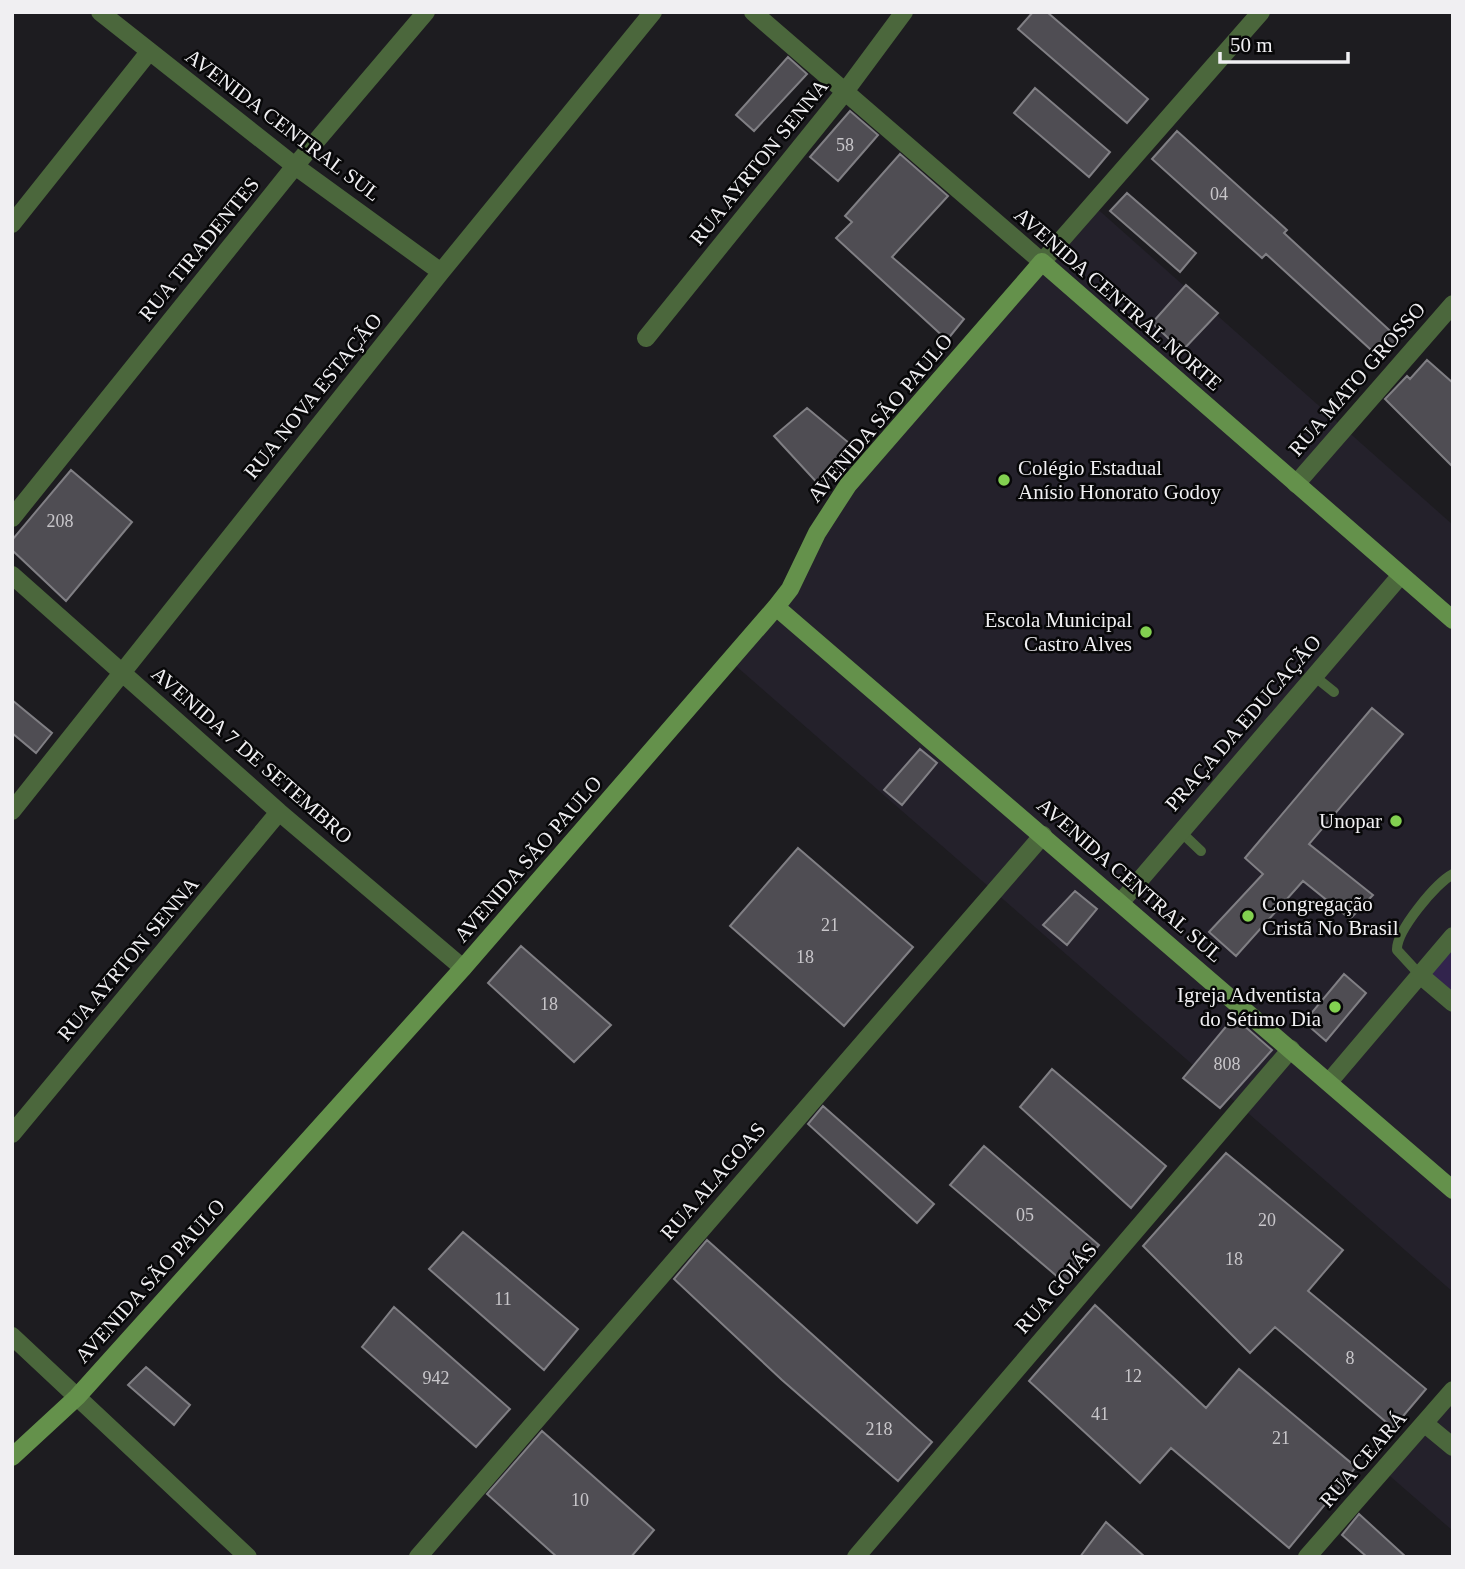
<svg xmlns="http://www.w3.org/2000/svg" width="1465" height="1569" font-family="Georgia,serif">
<rect width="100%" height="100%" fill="#1d1c20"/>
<path fill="#24212b" d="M1093,205l360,320v767l-717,-626 112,-181z
M1453,1390v141l-70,-61z"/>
<path fill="#32244d" d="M1453,936v67l-33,-28z"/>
<path fill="#4f4d53" stroke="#807f84" stroke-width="2" d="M1033,12h14l101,87 -21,24 -109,-94z
M788,57l19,17 -53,57 -18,-16z
M1035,88l75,64 -21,25 -75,-64z
M850,111l28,24 -40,46 -28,-24z
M1177,131l110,99 -3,3 115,106 -18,20 -115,-105 -4,4 -110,-99z
M900,154l48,42 -56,61 72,62 -17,21 -111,-102 16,-16 -7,-6z
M1127,193l69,60 -16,19 -70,-61z
M1186,285l32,28 -36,38 -30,-28z
M1427,360l26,23v84l-68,-68 22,-23 3,3z
M807,408l48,40 -34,39 -47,-51z
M71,470l61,52 -66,79 -54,-51v-10z
M12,700l40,33 -16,20 -24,-20z
M1372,708l31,26 -94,110 64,51 -23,24 -47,-38 -67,75 -27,-24 54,-58 -18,-16z
M920,749l17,14 -35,42 -18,-15z
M798,848l115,99 -69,79 -114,-100z
M1075,891l22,18 -30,36 -24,-20z
M521,946l90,79 -37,37 -86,-79z
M1344,974l22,19 -40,48 -22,-19z
M1234,1017l38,33 -52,58 -37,-30z
M1052,1069l114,97 -35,42 -111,-101z
M823,1106l111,98 -17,19 -109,-99z
M984,1146l115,99 -33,39 -116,-99z
M1226,1153l117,97 -35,41 118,98 -33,39 -118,-101 -25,26 -107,-107z
M463,1232l115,97 -34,41 -115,-101z
M707,1240l225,202 -34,39 -116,-101 -108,-101z
M1095,1305l111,103 33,-39 117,98 -67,81 -118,-100 -31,35 -111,-102z
M394,1307l116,102 -34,38 -114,-100z
M146,1367l44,38 -16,20 -46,-40z
M542,1431l112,99 -23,27h-74l-70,-63z
M1359,1514l47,43h-39l-25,-22z
M1106,1522l39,35h-65z"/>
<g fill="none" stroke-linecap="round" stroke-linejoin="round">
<path stroke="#4b673c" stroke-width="10" d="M1314,676l20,16
M1181,832l20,19
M1420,975l-23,-25c-1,-19 39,-67 56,-76"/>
<path stroke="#4b673c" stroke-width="18" d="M100,12l195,154 146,106
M753,12l289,250 219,-250
M12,224l137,-172
M646,338l198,-245 60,-81
M1296,484l157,-180
M12,518l283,-352 131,-154
M12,575l267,237 184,156
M12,811l429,-539 212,-260
M1121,902l280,-327
M1420,975l33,28
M1329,1082l124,-146
M12,1134l267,-322
M12,1336l236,221
M1424,1423l29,24
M418,1557l625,-722
M856,1557l435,-508
M1307,1557l146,-167"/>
<path stroke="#64914b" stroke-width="18" d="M776,607l677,583
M12,1457l65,-60 386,-429 313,-361 14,-18 27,-56 31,-48 194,-223 411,358"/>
</g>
<g fill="#82d050" stroke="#070708" stroke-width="2.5">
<circle cx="1004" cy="480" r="7"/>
<circle cx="1146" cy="632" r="7"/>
<circle cx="1396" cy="821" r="7"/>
<circle cx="1248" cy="916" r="7"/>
<circle cx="1335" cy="1007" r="7"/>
</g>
<g text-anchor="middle" stroke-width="5" stroke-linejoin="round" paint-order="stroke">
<g font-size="18" fill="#c8c6ca">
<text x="845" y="151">58</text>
<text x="1219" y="200">04</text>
<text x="60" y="527">208</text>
<text x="830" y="931">21</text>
<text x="805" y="963">18</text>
<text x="549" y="1010">18</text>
<text x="1227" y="1070">808</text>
<text x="1025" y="1221">05</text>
<text x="1267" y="1226">20</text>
<text x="1234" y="1265">18</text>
<text x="503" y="1305">11</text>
<text x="1350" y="1364">8</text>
<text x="1133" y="1382">12</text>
<text x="436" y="1384">942</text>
<text x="1100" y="1420">41</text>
<text x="879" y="1435">218</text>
<text x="1281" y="1444">21</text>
<text x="580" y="1506">10</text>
</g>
<g font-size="21" fill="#f0eff2" stroke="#070708">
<text transform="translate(283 125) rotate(37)" y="7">AVENIDA CENTRAL SUL</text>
<text transform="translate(759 162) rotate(-51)" y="7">RUA AYRTON SENNA</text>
<text transform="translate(199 249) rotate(-51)" y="7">RUA TIRADENTES</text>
<text transform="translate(1118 299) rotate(41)" y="7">AVENIDA CENTRAL NORTE</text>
<text transform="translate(1357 379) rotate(-49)" y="7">RUA MATO GROSSO</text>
<text transform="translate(313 396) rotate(-51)" y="7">RUA NOVA ESTAÇÃO</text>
<text transform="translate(880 418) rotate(-50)" y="7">AVENIDA SÃO PAULO</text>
<text transform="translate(1243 723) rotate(-49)" y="7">PRAÇA DA EDUCAÇÃO</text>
<text transform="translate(252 755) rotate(41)" y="7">AVENIDA 7 DE SETEMBRO</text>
<text transform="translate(528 859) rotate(-49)" y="7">AVENIDA SÃO PAULO</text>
<text transform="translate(1130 880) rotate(41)" y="7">AVENIDA CENTRAL SUL</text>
<text transform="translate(128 959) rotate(-50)" y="7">RUA AYRTON SENNA</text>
<text transform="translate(713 1181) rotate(-49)" y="7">RUA ALAGOAS</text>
<text transform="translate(150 1281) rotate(-48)" y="7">AVENIDA SÃO PAULO</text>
<text transform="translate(1056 1288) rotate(-49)" y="7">RUA GOIÁS</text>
<text transform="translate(1363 1459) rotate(-49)" y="7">RUA CEARÁ</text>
</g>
<g font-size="21" fill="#f0eff2" stroke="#070708" text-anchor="end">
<text x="1018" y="475" text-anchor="start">Colégio Estadual<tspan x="1018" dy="24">Anísio Honorato Godoy</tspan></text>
<text x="1132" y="627">Escola Municipal<tspan x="1132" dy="24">Castro Alves</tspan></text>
<text x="1382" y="828">Unopar</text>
<text x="1262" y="911" text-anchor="start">Congregação<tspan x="1262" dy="24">Cristã No Brasil</tspan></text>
<text x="1321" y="1002">Igreja Adventista<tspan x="1321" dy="24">do Sétimo Dia</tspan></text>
</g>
</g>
<rect width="1465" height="1569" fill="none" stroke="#f0eff2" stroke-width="28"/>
<path d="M1220 52v10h128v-10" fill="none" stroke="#f0eff2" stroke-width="3.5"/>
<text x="1230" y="52" font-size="21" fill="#f0eff2" stroke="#070708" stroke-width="5" paint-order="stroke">50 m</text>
</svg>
